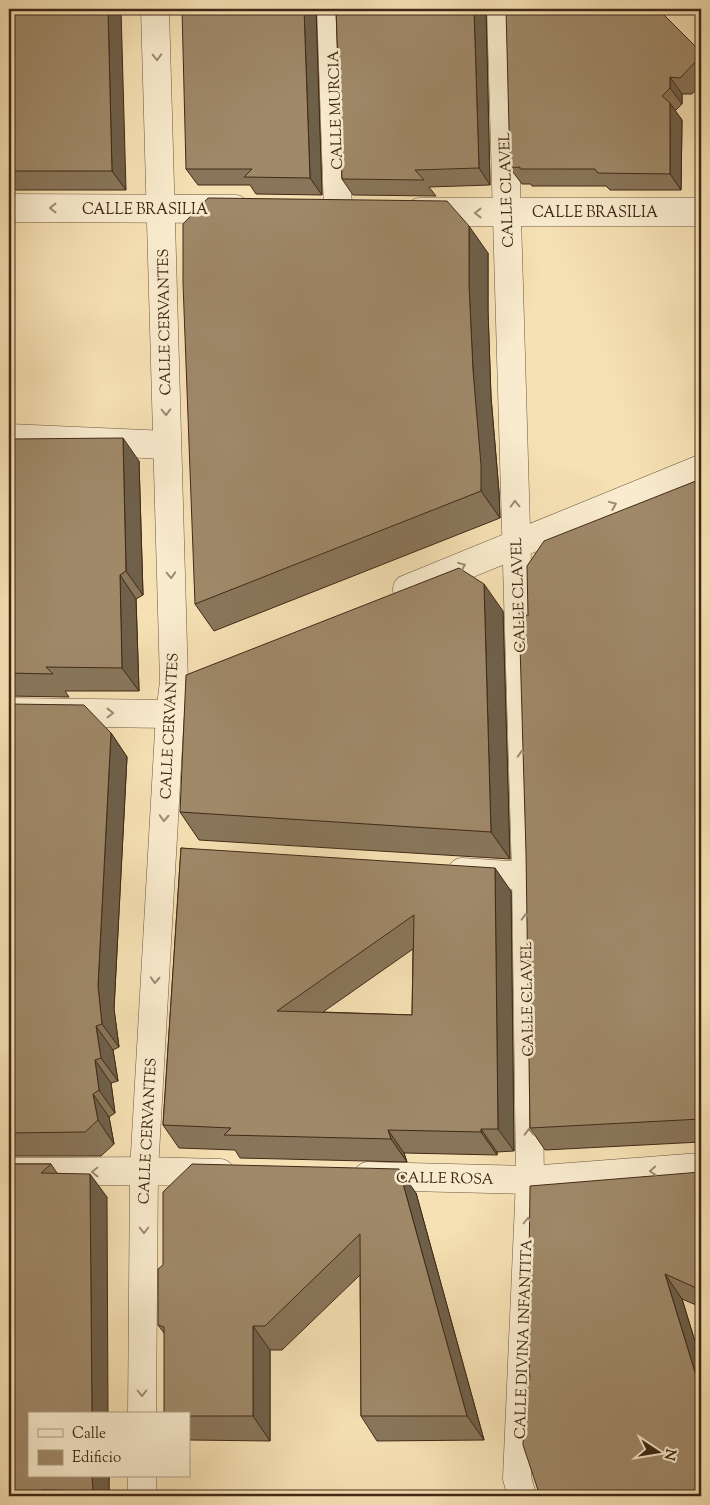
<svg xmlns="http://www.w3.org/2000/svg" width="710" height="1505" font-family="'Sorts Mill Goudy',serif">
<rect width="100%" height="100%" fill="#f6e1b4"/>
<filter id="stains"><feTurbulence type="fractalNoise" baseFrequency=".004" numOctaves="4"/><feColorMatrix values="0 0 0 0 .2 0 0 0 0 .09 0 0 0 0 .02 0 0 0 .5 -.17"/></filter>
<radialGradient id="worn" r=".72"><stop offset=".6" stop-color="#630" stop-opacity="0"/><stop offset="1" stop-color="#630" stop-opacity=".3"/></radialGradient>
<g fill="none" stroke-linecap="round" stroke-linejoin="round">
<defs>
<path id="minor" d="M331,9l7,202
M9,208l226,1
M420,212h281
M9,438l158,7
M9,712l161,2
M462,872l64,4
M9,1172l135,-1"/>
<path id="tertiary" d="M501,9l25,867 4,304 -13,298 5,18
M407,589l294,-120
M144,1171l76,2
M368,1176l162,4 171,-13
M142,1414l2,-243 26,-457 4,-32 -19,-673
M142,1496v-20"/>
</defs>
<use href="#minor" stroke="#6e573e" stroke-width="29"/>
<use href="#tertiary" stroke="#6e573e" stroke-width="29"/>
<use href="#minor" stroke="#f9ecce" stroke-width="28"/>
<use href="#tertiary" stroke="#f9ecce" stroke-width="28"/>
</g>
<path fill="#89765a" stroke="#412917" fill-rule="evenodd" d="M9,9l117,181h-117z
M316,9l6,186 -66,-1 -6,-9h-52l-12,-16z
M336,9h150l4,176 -61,2 7,9 -83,-1 -11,-16z
M701,52v32l-9,10h-10v10l-7,7 7,9 -1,70h-71l-4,-4h-74l-1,-2h-9l-12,-16z
M488,253v58l3,86 8,95 1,26 -286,113 -19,-27z
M9,439l130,22 4,134 -7,4 3,92h-74l4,6 -60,-1z
M701,479v663l-156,8 -15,-22 -2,-512z
M503,611l7,248 -311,-19 -19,-28z
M9,704l102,29 16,24 -13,252 5,38 -6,3 5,31 -7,2 4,30 -6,4 5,27 -13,12h-92z
M181,848l330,43 3,260 -17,1v3l-93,-2 3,9 -167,-4 -5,-8 -56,-2 -16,-23zM413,949l-1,66 -89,-3z
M9,1164h42l6,9 50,24 -78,279h80v20h-100z
M701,1172v135l-19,-8 19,62 -171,19z
M416,1193l68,247 -107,1 -16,-25 -1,-141 -78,75h-12v91l-81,-1v-26l-25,-81 -6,-8z"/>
<path fill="#6f604a" stroke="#412917" d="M108,9h13l5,181 -14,-19z
M304,9h12l6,186 -12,-17z
M474,9h12l4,176 -11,-17z
M670,77l12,17v10l-12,-16z
M670,103l12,17 -1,70 -11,-16z
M469,226l19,27v58l3,86 8,95 1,26 -19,-27 -8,-121 -4,-85z
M123,438l16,23 4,134 -17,-24z
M120,575l16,24 3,92 -17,-23z
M484,584l19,27 7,248 -19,-27z
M111,733l16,24 -13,252 5,38 -17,-23 -4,-38z
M495,868l16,23 3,260 -16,-22z
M96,1026l17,24 5,31 -17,-23z
M95,1060l16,23 4,30 -16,-23z
M93,1094l16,23 5,27 -16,-24z
M481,1129l16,23v3l-16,-23z
M388,1130l16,23 3,9 -16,-23z
M399,1169l17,24 68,247 -17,-24z
M90,1174l17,23 1,217h-16z
M665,1274l17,25 19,62v31z
M253,1326l17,24v91l-17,-25z
M92,1476h17v20h-13l-3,-5z"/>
<path fill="#9f8969" stroke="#412917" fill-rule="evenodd" d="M9,9h99l4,162h-103z
M182,9h122l6,169 -66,-1 8,-8h-66z
M336,9h138l5,159 -64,2 9,10 -82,-1z
M506,9h152l43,43v4l-21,22 -10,-1v11l-8,8 8,7v71l-72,-1 -3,-4h-75v-2l-10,1z
M208,198l239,3 22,25v59l4,85 8,95v26l-286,113 -12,-321v-59z
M123,438l3,133 -6,4 2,93 -76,-1 7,7 -44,-1v-234z
M701,479v640l-171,9 -4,-275 -7,-243 9,6 -1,-50 17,-25z
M459,568l25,16 7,248 -311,-20 6,-137z
M9,704l75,1 27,28 -13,253 4,38 -6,2 5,32 -6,2 4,30 -6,4 5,26 -13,12 -76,1z
M181,848l314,20 3,261h-17v3l-93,-2 3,9 -167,-4 7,-7 -68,-3zM414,915l-2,100 -135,-4z
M9,1164h42l-10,9 49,1 2,240h-63v62h63l1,15 -51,-1 7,6h-40z
M192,1164l207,5 68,247h-106l-1,-182 -95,92h-12v90h-64v-2h-25v-87l-6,-2v-56l5,-4v-73z
M701,1172v118l-36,-16 36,118v104h-161l-17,-51 2,-63 5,-2 -2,-36 2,-158z"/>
<defs><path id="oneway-chevron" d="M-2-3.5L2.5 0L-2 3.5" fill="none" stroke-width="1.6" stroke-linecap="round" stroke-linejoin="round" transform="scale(1.25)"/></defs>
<g stroke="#9d8a72">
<use href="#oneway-chevron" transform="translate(157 57) rotate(88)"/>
<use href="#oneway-chevron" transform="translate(53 208) rotate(-180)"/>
<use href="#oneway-chevron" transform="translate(478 213) rotate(-180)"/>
<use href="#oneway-chevron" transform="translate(166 412) rotate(89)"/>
<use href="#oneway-chevron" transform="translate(515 504) rotate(-92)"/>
<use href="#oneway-chevron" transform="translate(613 505) rotate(-22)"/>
<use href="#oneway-chevron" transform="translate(462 566) rotate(-22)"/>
<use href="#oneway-chevron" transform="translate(171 575) rotate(88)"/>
<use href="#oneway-chevron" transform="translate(110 713)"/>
<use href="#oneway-chevron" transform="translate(522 754) rotate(-92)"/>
<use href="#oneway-chevron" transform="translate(164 818) rotate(93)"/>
<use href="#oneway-chevron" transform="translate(526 917) rotate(-91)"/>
<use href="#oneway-chevron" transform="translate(155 980) rotate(93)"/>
<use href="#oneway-chevron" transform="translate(529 1132) rotate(-91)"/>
<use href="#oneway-chevron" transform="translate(653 1171) rotate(176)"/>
<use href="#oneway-chevron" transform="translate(95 1172) rotate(179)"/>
<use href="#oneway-chevron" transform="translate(528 1221) rotate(-88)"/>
<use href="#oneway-chevron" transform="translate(144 1230) rotate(90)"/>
<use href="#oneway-chevron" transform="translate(142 1393) rotate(90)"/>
</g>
<g text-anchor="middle" stroke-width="5" stroke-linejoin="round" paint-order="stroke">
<g font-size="15" fill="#412917" stroke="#f9ecce">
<text transform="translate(335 110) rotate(-92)" y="5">CALLE MURCIA</text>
<text transform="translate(506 190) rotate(-92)" y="5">CALLE CLAVEL</text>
<text x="145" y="214">CALLE BRASILIA</text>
<text x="595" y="217">CALLE BRASILIA</text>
<text transform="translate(164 322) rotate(-91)" y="5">CALLE CERVANTES</text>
<text transform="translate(518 595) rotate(-92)" y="5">CALLE CLAVEL</text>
<text transform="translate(169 726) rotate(-87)" y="5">CALLE CERVANTES</text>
<text transform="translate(527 999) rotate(-91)" y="5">CALLE CLAVEL</text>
<text transform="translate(147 1131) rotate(-87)" y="5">CALLE CERVANTES</text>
<text transform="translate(445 1178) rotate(1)" y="5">CALLE ROSA</text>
<text transform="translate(523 1339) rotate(-88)" y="5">CALLE DIVINA INFANTITA</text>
</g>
</g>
<rect width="710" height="1505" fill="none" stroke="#f6e1b4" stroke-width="30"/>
<rect x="10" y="10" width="690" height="1485" fill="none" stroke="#412917" stroke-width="2.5"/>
<rect x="15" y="15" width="680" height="1475" fill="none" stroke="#412917"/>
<rect x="28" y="1412" width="162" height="65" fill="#f9ecce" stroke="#af9e85"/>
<rect x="38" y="1429" width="25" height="8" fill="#f9ecce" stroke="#af9e85"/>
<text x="72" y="1438" font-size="15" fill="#412917">Calle</text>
<rect x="38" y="1450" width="25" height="15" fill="#9f8969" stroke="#af9e85"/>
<text x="72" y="1462" font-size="15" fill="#412917">Edificio</text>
<g transform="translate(658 1452) rotate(102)" stroke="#f9ecce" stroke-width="4" paint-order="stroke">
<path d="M0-4L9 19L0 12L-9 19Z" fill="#412917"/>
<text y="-8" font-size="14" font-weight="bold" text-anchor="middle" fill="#412917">N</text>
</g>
<rect width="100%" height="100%" filter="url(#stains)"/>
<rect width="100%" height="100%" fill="url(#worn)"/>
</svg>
